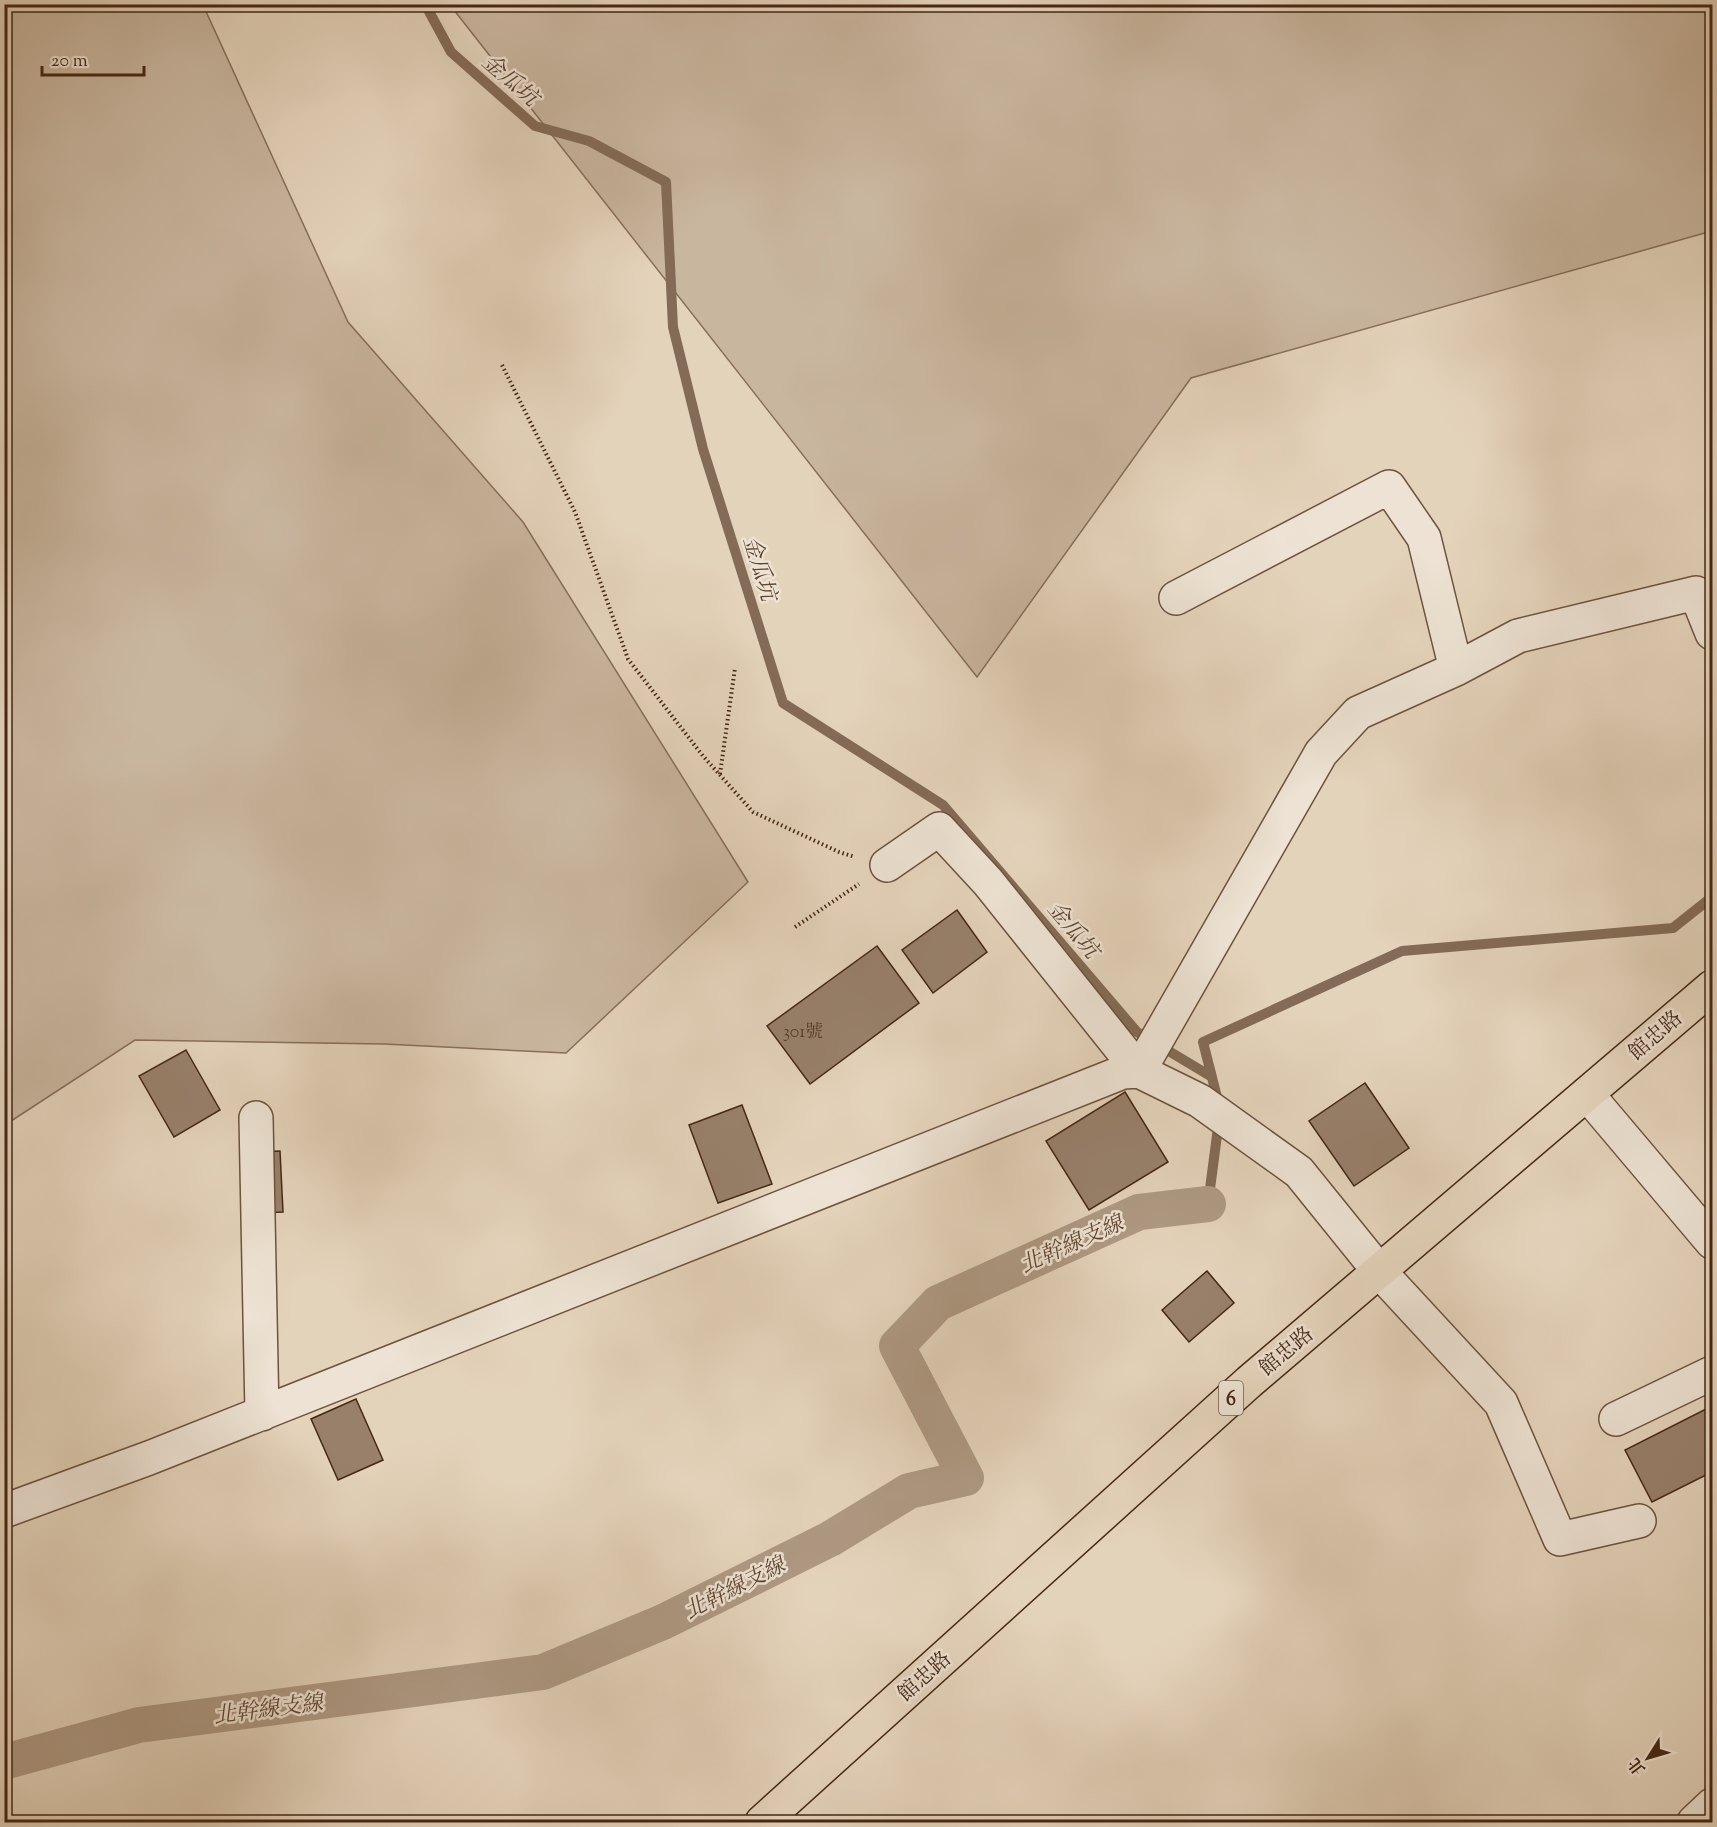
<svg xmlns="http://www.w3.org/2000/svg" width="1717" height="1827" font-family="'Sorts Mill Goudy','Noto Serif TC',serif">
<rect width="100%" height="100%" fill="#e4d3bb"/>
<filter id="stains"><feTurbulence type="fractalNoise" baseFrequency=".00333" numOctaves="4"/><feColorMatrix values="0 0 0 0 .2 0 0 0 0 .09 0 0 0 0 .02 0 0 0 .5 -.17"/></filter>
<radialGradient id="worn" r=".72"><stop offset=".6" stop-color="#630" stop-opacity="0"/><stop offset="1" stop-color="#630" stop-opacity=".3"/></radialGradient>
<path fill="#c9b69f" stroke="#886e5a" stroke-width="1.5" d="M5,4l198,1 145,317 175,200 225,360 -182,171 -182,-9 -249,-4 -130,85z
M450,5h1262v226l-521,147 -214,299z"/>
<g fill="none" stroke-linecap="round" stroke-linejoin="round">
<path stroke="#846b57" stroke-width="10" d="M425,4l26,48 84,74 54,15 77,41 7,145 30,122 80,254 160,102 194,227 75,45
M1219,1105l-16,-63 199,-91 271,-23 39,-31
M1208,1204l11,-84"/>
<path stroke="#ae9983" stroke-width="36" d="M4,1762l135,-37 404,-53 120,-50 167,-83 79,-48 57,-13 -69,-132 41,-43 201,-91 69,-8"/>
</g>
<path fill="#98806b" stroke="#462715" stroke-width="1.5" d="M957,910l30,42 -54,41 -31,-43z
M877,946l42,57 -109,81 -43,-58z
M186,1050l34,60 -46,27 -35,-61z
M1365,1083l44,65 -55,38 -45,-65z
M1125,1092l43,70 -79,48 -43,-69z
M742,1105l30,79 -54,19 -29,-78z
M280,1151l3,61 -24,1 -3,-61z
M1207,1271l27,32 -45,39 -27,-32z
M356,1399l27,61 -45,20 -27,-61z
M1712,1406v66l-60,30 -27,-52z"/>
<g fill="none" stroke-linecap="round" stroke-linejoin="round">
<defs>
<path id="minor" d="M1176,598l213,-111 35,51 32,131
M887,865l52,-36 49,53 151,189 61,30 99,71 80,99 122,132 59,136 79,-18
M1587,1094l125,148
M256,1118l6,296
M1616,1419l96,-46
M4,1511l145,-53 974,-386 16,-1 182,-318 37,-40 98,-44 62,-33 178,-43 16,40
M1694,1822l18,-17"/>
<path id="major" d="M762,1822l487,-440 463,-395"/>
</defs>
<use href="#minor" stroke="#6e523e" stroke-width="36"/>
<use href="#major" stroke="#462715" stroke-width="36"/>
<path stroke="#462715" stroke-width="4" stroke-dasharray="1.5 3" stroke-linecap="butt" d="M502,365l73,147 53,147 75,97 50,56 86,40 16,5
M720,774l15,-106
M795,927l64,-43"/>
<use href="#minor" stroke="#ede2d3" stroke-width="33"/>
<use href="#major" stroke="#e4d3bb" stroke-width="33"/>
</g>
<g text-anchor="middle" stroke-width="5" stroke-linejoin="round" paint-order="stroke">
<g font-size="18" fill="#5a3d2a">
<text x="803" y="1037">301號</text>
</g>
<rect fill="#ede2d3" stroke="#785f4e" stroke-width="1.5" x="1219" y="1381" width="24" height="34" rx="4.5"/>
<g font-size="20" font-weight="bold" fill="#462715">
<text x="1231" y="1405">6</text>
</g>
<g font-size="21" fill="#462715" stroke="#ede2d3">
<text transform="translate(1655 1035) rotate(-41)" y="7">館忠路</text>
<text transform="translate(1286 1351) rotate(-40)" y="7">館忠路</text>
<text transform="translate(924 1676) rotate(-42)" y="7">館忠路</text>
</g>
<g font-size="22" font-style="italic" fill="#604430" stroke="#ede2d3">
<text transform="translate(511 79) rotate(41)" y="8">金瓜坑</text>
<text transform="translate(761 568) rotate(73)" y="8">金瓜坑</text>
<text transform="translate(1074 929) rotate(50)" y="8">金瓜坑</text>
<text transform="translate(1071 1243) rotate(-24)" y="8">北幹線支線</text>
<text transform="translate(734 1587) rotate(-27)" y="8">北幹線支線</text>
<text transform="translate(268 1708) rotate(-7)" y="8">北幹線支線</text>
</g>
</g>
<rect width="1717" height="1827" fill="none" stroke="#e4d3bb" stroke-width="24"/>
<rect x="6" y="6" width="1705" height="1815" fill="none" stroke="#462715" stroke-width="3"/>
<rect x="12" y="12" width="1693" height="1803" fill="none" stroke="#462715" stroke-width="1.5"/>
<g transform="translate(1648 1758) rotate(233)" stroke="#ede2d3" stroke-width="4.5" paint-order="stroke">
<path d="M0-4.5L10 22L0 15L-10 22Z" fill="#462715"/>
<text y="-9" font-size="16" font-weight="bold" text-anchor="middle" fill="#462715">北</text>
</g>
<path d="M42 66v9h102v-9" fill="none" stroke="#462715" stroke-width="3"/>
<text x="51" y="66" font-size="18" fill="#462715" stroke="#ede2d3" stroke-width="4.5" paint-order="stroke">20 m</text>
<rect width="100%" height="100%" filter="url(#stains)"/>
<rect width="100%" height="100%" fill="url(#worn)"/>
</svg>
